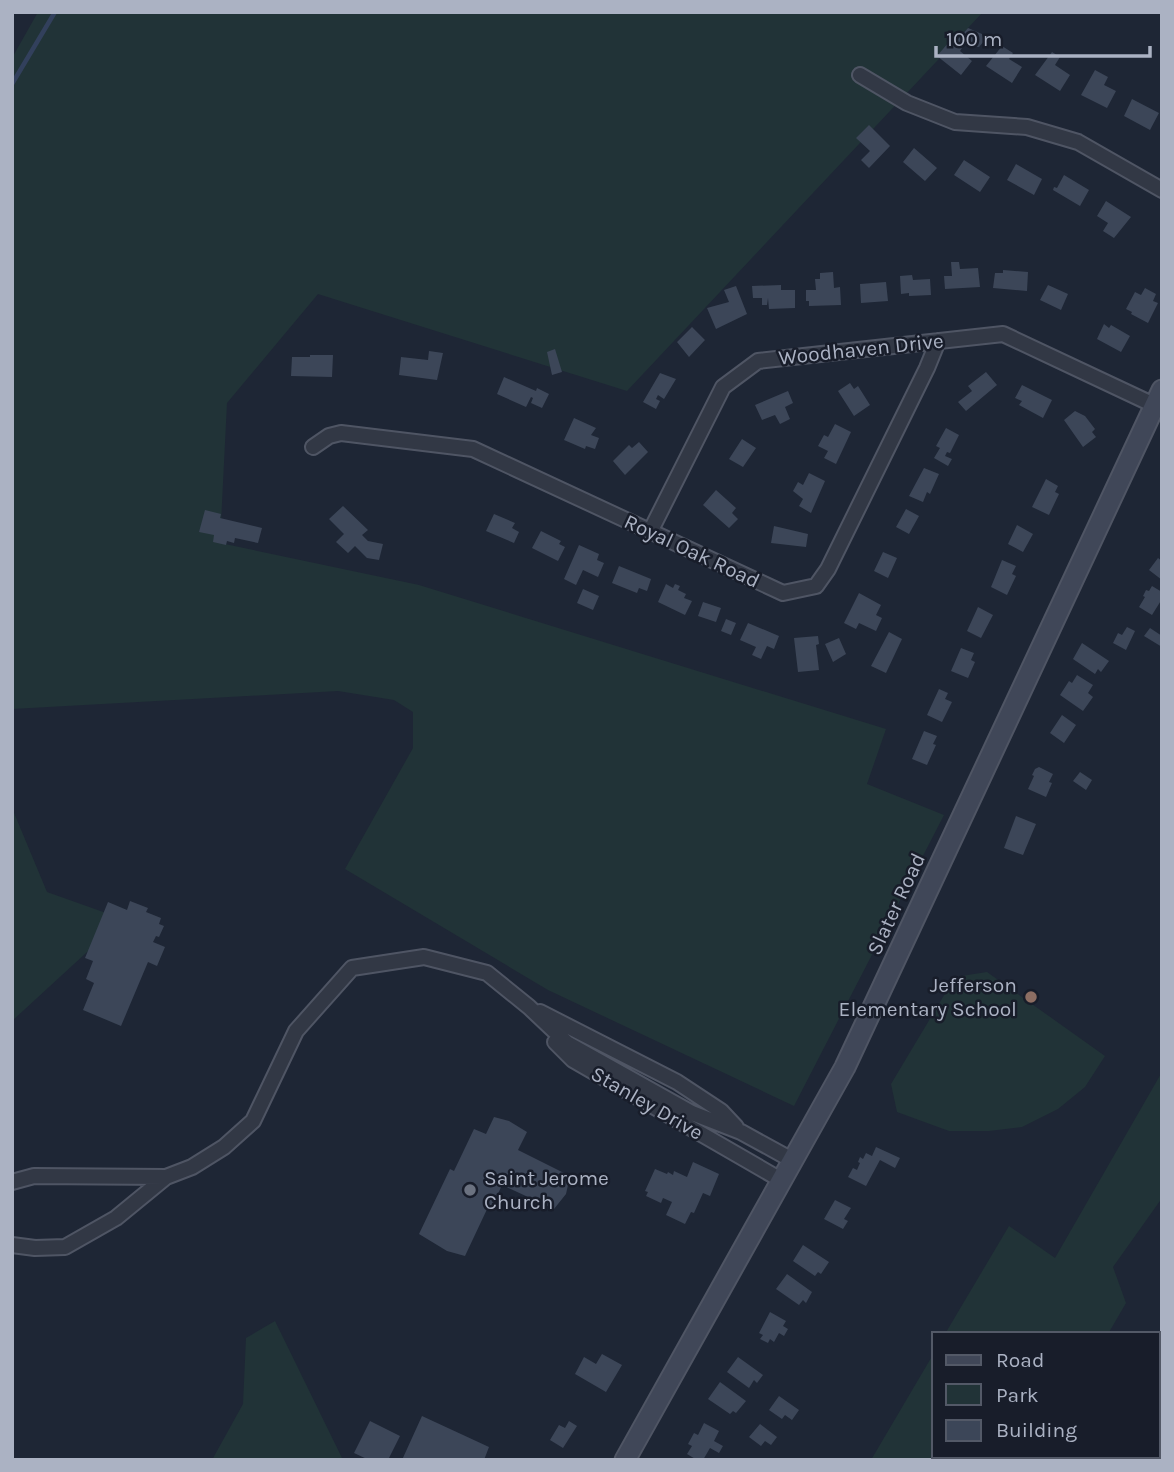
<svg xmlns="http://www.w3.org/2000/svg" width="1174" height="1472" font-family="Karla,sans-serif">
<rect width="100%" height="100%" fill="#1e2635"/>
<path fill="#213337" d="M38,12h945l-356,379 -309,-97 -91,109 -7,140 199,42 467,144 -19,55 77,31 -150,291 -246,-116 -203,-121 68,-121v-36l-19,-12 -56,-9 -326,18v-651z
M12,808l35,84 76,27 -111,102z
M987,972l118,84 -20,31 -27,22 -36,18 -33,4h-40l-52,-19 -6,-28 64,-107z
M1162,1072v126l-49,69 13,36 -18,31h-163l64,-108 46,32z
M275,1321l68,139h-131l31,-56 3,-66z
M934,1353v103h100l-2,4h-161z"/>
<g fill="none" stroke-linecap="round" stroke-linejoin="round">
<path stroke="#32405c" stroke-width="4.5" d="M12,84l43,-72"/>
</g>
<path fill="#3c4658" d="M968,28l14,6 2,7 -5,6h-8l-5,-5 -6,9 12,10 -11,14 -24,-19 12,-14 6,-6 3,3z
M1002,46l11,7 -4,6 13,8 -10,16 -26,-17z
M1052,52l8,5 -5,8 15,10 -10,16 -25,-16z
M1095,70l13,7 -4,8 12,6 -9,17 -26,-13z
M1132,99l27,14 -9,17 -26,-14z
M869,125l21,21 -21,22 -8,-8 9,-9 -14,-13z
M914,148l23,20 -12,13 -22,-19z
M964,160l26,17 -10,15 -26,-17z
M1016,164l26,15 -8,16 -27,-15z
M1064,175l25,15 -9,16 -27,-16 1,-3 3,1z
M1106,201l25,16 -17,21 -11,-7 5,-8 -11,-7z
M951,262h8l1,7 18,-1 2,19 -35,2 -1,-13h8z
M1003,270l25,2 -1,19 -34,-3 2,-15h8z
M833,272l1,16 6,-1 1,18 -32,1v-5h-3v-11h10l-1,-11h5v-6z
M912,275l1,5 17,-1 1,16 -22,1v-3l-8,1 -1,-18z
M886,282l2,19 -27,2 -1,-19z
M781,285v5h14v18l-26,1 -1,-11 -1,7h-5v-7h-9l-1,-12z
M1048,285l20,9 -7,16 -21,-10z
M736,286l11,28 -31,15 -9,-21 22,-6 -5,-12z
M1145,288l11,6 -3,7 5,2 -10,20 -17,-9 1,-2 -6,-3 9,-17 6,3z
M1104,324l5,4 2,-3 19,11 -9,16 -24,-13z
M692,327l13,13 -16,17 -12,-15z
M555,349l7,23 -10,3 -5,-23z
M429,351l14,2 -6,27 -38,-5 2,-18 27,3z
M310,355h23l-1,22 -41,-1 1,-19h18z
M986,372l11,13 -31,26 -8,-9 14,-11 -4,-5z
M660,373l16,6 -12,20 -6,-4 -2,4 4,2 -4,8 -13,-7z
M504,377l32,14 1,-3 12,6 -7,14 -11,-5 2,-5 -2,-1 -5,10 -29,-13z
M850,383l4,6 4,-3 12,19 -16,11 -16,-25z
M1022,385l30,15 -9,18 -24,-13 3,-4 -7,-3z
M788,391l5,12 -8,4 5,12 -10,5 -5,-9 -13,5 -7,-15z
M1075,411l10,5 10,13 -3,3 4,5 -13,10 -19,-27z
M574,418l22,10 -5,7 8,3 -4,11 -9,-3 -1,3 -21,-9z
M835,424l16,8 -15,32 -12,-6 4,-7 -10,-5 6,-11 4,2z
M946,428l13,7 -9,18 -3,-1 -2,4 7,3 -4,7 -14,-8 6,-10 -4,-2z
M742,439l14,9 -13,19 -14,-8z
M639,442l9,10 -23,23 -12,-14 16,-16 3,3z
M924,468l15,6 -9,20 -3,-2 -4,10 -14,-6z
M809,473l16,8 -14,32 -12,-7 4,-7 -10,-8 5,-9 5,3z
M1046,479l12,7 -3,6 4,2 -10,21 -17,-8z
M716,490l20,18 -4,5 6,6 -9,9 -26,-23z
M343,506l25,24 -6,5 6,6 15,3 -4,16 -12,-2 -12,-12 -7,7 -12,-11 8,-8 -15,-15z
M906,509l13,7 -10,18 -13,-7z
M205,510l16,4 -1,4 42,10 -4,15 -23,-5 -1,5 -7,-2 -1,4 -13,-3 1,-7 -15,-3z
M494,514l21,9 -3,5 7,4 -5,11 -28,-12z
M1017,525l16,9 -10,18 -15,-8z
M774,526l34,8 -2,13 -35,-4z
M541,531l20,10 -2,3 6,3 -7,14 -26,-13z
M579,545l20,9 -2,6 7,3 -6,14 -15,-7 -7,15 -12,-6z
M883,552l14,6 -9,20 -14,-7z
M1158,558l4,3v19l-13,-10z
M1002,560l14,6 -4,8 4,2 -9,19 -16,-8z
M619,566l32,13 -4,12 -8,-3 -2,5 -25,-10z
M666,584l7,4 2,-4 5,2 -2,4 8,4 -2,4 8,3 -7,14 -27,-13z
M1152,586l10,6v7l-10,16 -13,-8 6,-10 -2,-1 3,-6 3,1z
M583,589l16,7 -6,14 -16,-7z
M859,593l22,12 -5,10 6,3 -6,13 -17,-8 -3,6 -12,-6z
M703,602l18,6 -5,14 -18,-6z
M978,607l15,8 -12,23 -14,-7z
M726,619l10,4 -5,12 -10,-4z
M748,623l31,13 -5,13 -7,-3 -6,13 -9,-4 4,-8 -16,-7z
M1127,627l8,4 -9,19 -13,-7 5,-10 4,2z
M1150,628l12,8v11l-18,-11z
M889,632l13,7 -16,34 -15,-7z
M818,636l1,8 -3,1 3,25 -21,2 -4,-34z
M839,638l7,16 -13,8 -8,-18z
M1082,643l27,18 -8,11 -3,-3 -3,5 -22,-15z
M961,648l13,5 -3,7 4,2 -7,16 -17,-7z
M1077,675l16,10 -5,8 5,4 -10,14 -23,-16 9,-14 3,2z
M939,689l9,4 -3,6 7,3 -10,20 -15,-7z
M1062,715l14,10 -12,18 -14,-10z
M924,731l13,5 -4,8 3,1 -9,20 -15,-6z
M1039,767l14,7 -4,8 3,1 -6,14 -18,-8 6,-13 -2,-1 3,-6z
M1080,772l12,8 -6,10 -13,-9z
M1016,816l20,8 -13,31 -19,-7z
M130,901l18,7 -2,4 15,6 -2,6 5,2 -5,11 -3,-1 -3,6 12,5 -8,19 -9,-4 -27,64 -38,-16 11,-27 -8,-4 7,-18 -8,-3 23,-56 19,8z
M494,1117l15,4 18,11 -9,18 52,26 -4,18 -12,15 -52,-24 -10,22 -3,-2 -24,51 -18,-5 -28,-17 31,-65 4,2 20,-42 12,5z
M876,1147l24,11 -5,10 -15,-8 -14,26 -18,-9 5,-9 4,2 3,-7 -2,-1 2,-5 3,2 3,-6 6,3z
M693,1162l26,12 -9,22 -7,-3 -9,20 -3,-1 -6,12 -19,-9 6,-13 -9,-4 -2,5 -15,-7 2,-4 -3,-1 10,-22 12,5 1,-2 5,3 1,-4 13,6z
M835,1200l16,8 -7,11 4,2 -5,8 -19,-10z
M803,1245l26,17 -8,12 -3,-2 -3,4 -22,-15z
M787,1274l25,18 -6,11 -3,-3 -4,5 -23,-16z
M770,1312l16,9 -3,5 5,3 -4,7 -5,-3 -5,9 -4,-3 -2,4 -8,-4 3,-4 -4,-2z
M602,1354l20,11 -16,27 -31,-18 9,-17 12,7z
M738,1357l25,18 -6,8 -3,-3 -5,8 -22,-16z
M720,1382l26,19 -10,12 -3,-2 -3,3 -22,-15z
M779,1396l20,14 -7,10 -7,-5 -3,4 -13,-9z
M422,1416l67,31 -5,13h-82z
M370,1421l30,15 -12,24h-19l-15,-7z
M569,1421l8,5 -14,22 -13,-8 9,-15 6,3z
M704,1423l15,8 -5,10 9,5 -4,7 -9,-5 -7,12h-6l-10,-6 5,-8 -4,-2 6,-11 4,2z
M760,1424l17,13 -6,8 -6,-4 -4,5 -12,-9z"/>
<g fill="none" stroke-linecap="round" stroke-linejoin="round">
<defs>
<path id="street" d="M860,75l47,28 48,19 72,5 51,15 84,48
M313,447l16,-11 12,-3 132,16 310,144 33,-7 12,-17 99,-201 11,-27
M650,532l73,-145 35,-26 245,-27 151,71
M540,1012l137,70 44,29 15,16
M555,1042l18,18 208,120
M12,1182l22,-6 132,1
M12,1245l23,3 30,-1 51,-29 50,-41 26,-10 32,-20 29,-26 43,-90 56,-63 72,-11 63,16 42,34 38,36 125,70 49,19 51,28
M1158,1441l4,-6
M1146,1460l2,-4"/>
<path id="secondary" d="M625,1460l220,-393 317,-677"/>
</defs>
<use href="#street" stroke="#4f5564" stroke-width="18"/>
<use href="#secondary" stroke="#4f5564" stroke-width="23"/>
<use href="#street" stroke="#323845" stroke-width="14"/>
<use href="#secondary" stroke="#404758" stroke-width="19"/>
</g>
<circle fill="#8d6e63" stroke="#181d2a" stroke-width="2.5" cx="1031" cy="997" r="7"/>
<circle fill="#6b7280" stroke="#181d2a" stroke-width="2.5" cx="470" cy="1190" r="7"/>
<g text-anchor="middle" stroke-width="5" stroke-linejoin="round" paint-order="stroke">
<g font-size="21" fill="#abb2c3" stroke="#181d2a">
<text transform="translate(861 349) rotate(-6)" y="7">Woodhaven Drive</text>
<text transform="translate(692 551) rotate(25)" y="7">Royal Oak Road</text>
<text transform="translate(896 904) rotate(-65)" y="7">Slater Road</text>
<text transform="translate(647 1103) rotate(30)" y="7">Stanley Drive</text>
</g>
<g font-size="21" fill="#abb2c3" stroke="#181d2a" text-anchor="end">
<text x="1017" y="992">Jefferson<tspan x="1017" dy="24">Elementary School</tspan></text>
<text x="484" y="1185" text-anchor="start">Saint Jerome<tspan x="484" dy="24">Church</tspan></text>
</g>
</g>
<rect width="1174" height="1472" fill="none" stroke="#abb2c3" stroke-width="28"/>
<rect x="932" y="1332" width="228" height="126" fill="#181d2a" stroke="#535967" stroke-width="2"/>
<rect x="946" y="1355" width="35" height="10" fill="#404758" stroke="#535967" stroke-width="2"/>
<text x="996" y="1367" font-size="21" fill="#abb2c3">Road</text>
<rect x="946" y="1384" width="35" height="21" fill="#213337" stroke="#535967" stroke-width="2"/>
<text x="996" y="1402" font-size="21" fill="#abb2c3">Park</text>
<rect x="946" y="1420" width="35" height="21" fill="#3c4658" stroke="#535967" stroke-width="2"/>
<text x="996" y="1437" font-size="21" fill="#abb2c3">Building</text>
<path d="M936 46v10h214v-10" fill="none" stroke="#abb2c3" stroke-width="3.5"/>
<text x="946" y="46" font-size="21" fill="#abb2c3" stroke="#181d2a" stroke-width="5" paint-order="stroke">100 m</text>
</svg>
